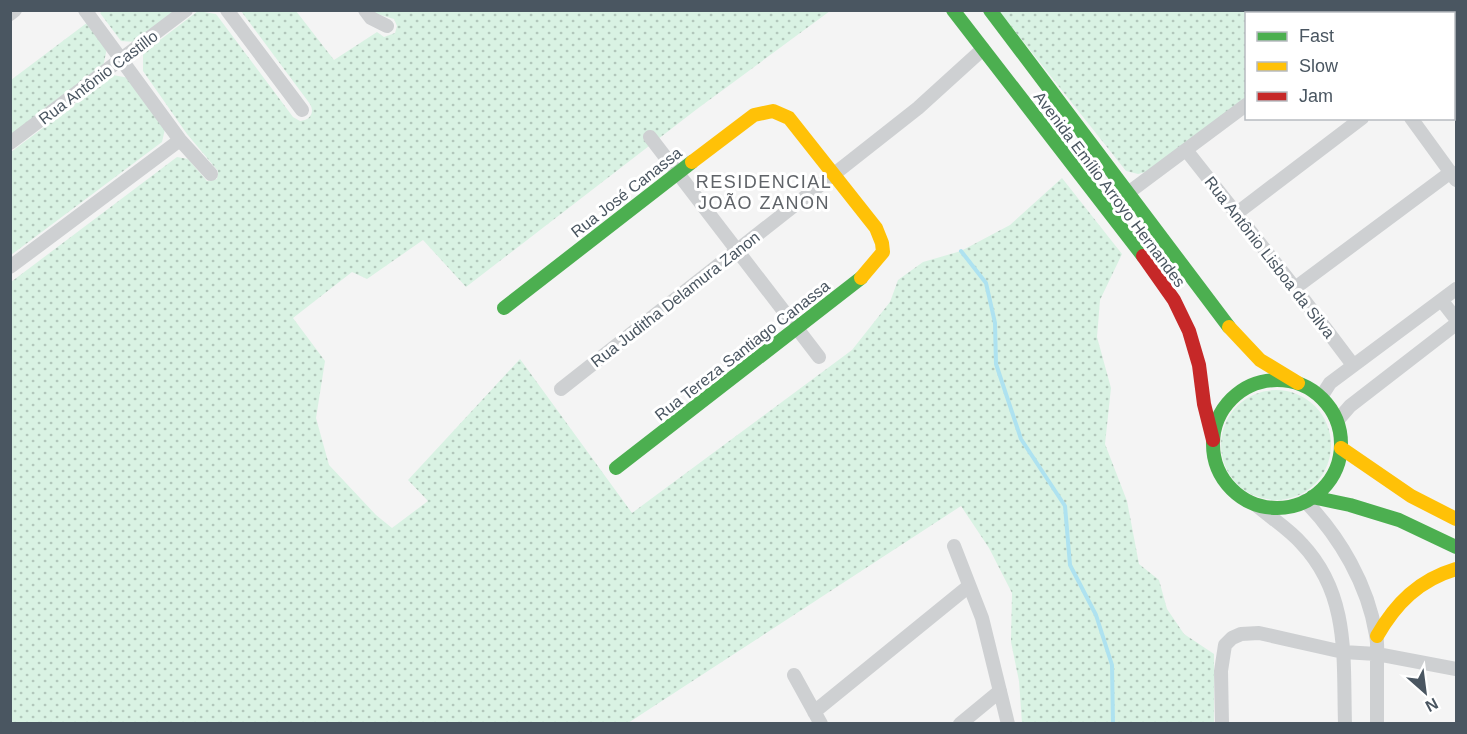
<svg xmlns="http://www.w3.org/2000/svg" width="1467" height="734" font-family="Arial,sans-serif">
<defs>
<pattern id="grass-dots" width="8" height="8" patternUnits="userSpaceOnUse" patternTransform="scale(1.5)"><rect width="8" height="8" fill="#d9f2e3"/><path d="M2 2h.1M6 6h.1" fill="none" stroke="#b2c7bb" stroke-width="1.8" stroke-linecap="round"/></pattern>
</defs>
<rect width="100%" height="100%" fill="#f4f4f4"/>
<path fill="url(#grass-dots)" d="M103,10l74,1 -41,31 -15,-1 -21,-28z
M198,11l18,3 77,103 7,4c10,-1 15,-8 10,-17l-69,-93h55l38,49 43,-28 7,5 11,-4 2,-7 -3,-7 -20,-6 -2,-2h458l-133,98 -231,178 -43,-47 -56,39 -15,-7 -59,46 32,43 -9,57 13,47 47,50 16,13 36,-27 -20,-21 112,-121 112,154 220,-163 38,-48 8,-22 25,-18 38,-11 49,-26 52,-47 60,76 -22,46 -3,37 14,51 -6,56 22,57 12,63 20,16 8,29 17,25 30,20v69h-192l-3,-42 -8,-39 1,-49 -23,-45 -28,-42 -333,217 -617,1v-442l166,-125 11,2 19,22 10,-2 1,-8 -31,-37 -44,-63v-18z
M999,11h364l-4,3h-113v84l-96,73 -12,3 -12,-3z
M88,22l19,26 -4,19 -92,69v-56z
M113,75l16,3 36,51 -3,13 -151,113v-103z
M1221 445a55 55 0 1 1 110 0a55 55 0 1 1-110 0Z"/>
<g fill="none" stroke-linecap="round" stroke-linejoin="round">
<path stroke="#aee2f0" stroke-width="4" d="M961,251l25,32 9,40 1,41 25,75 44,67 5,59 26,50 16,50 1,59"/>
<path stroke="#ced0d2" stroke-width="14" d="M85,10l95,130 31,34
M227,10l75,100
M365,10l6,8 16,8
M1452,10l4,7
M10,14l5,-4
M1371,14l5,-4
M1411,118l45,62
M650,137l169,220
M10,143l176,-133
M1186,150l109,138 58,77
M1128,193l118,-88
M1237,213l125,-95
M10,267l170,-127
M1295,288l156,-116
M1442,301l14,18
M561,389l357,-281 65,-59
M1321,397l9,-14 126,-94
M1337,421l13,-15 106,-82
M1305,501c35,36 63,84 71,134 2,9 1,19 1,28 0,20 0,40 0,61
M1256,505c15,13 33,24 46,39 48,51 41,114 43,180
M954,546l28,72 26,106
M794,675l27,49
M814,712l155,-126
M960,724l40,-33
M1222,724l-1,-53 4,-26 7,-7 9,-4 18,-1 84,19 34,2 79,15"/>
<path stroke="#4caf50" stroke-width="14" d="M953,10l190,246
M990,10l239,317
M504,308l188,-146
M1213 444a64 64 0 1 1 128 0a64 64 0 1 1-128 0Z
M616,468l245,-190
M1312,497l38,8 49,15 57,27"/>
<path stroke="#ffc107" stroke-width="14" d="M692,162l62,-47 19,-4 16,7 87,110 6,15 1,9 -22,26
M1229,327l31,33 38,23
M1341,448l70,48 45,23
M1377,636c19,-33 42,-56 79,-67"/>
<path stroke="#c62828" stroke-width="14" d="M1143,256l31,44 15,31 10,34 5,39 9,36"/>
</g>
<g text-anchor="middle" stroke-width="6" stroke-linejoin="round" paint-order="stroke">
<g font-size="16" fill="#4a5661" stroke="#fff">
<text transform="translate(98 77) rotate(-37)" y="6">Rua Antônio Castillo</text>
<text transform="translate(1110 189) rotate(53)" y="6">Avenida Emílio Arroyo Hernandes</text>
<text transform="translate(626 192) rotate(-38)" y="6">Rua José Canassa</text>
<text transform="translate(1270 257) rotate(52)" y="6">Rua Antônio Lisboa da Silva</text>
<text transform="translate(675 299) rotate(-38)" y="6">Rua Juditha Delamura Zanon</text>
<text transform="translate(742 350) rotate(-38)" y="6">Rua Tereza Santiago Canassa</text>
</g>
<g font-size="18" letter-spacing="1.5" fill="#5f6368" stroke="#fff">
<text x="764" y="188">RESIDENCIAL<tspan x="764" dy="21">JOÃO ZANON</tspan></text>
</g>
</g>
<rect width="1467" height="734" fill="none" stroke="#4a5661" stroke-width="24"/>
<rect x="1245" y="12" width="210" height="108" fill="#ffffff" stroke="#b7bbc0" stroke-width="1.5"/>
<rect x="1257" y="32" width="30" height="9" fill="#4caf50" stroke="#b7bbc0" stroke-width="1.5"/>
<text x="1299" y="42" font-size="18" fill="#4a5661">Fast</text>
<rect x="1257" y="62" width="30" height="9" fill="#ffc107" stroke="#b7bbc0" stroke-width="1.5"/>
<text x="1299" y="72" font-size="18" fill="#4a5661">Slow</text>
<rect x="1257" y="92" width="30" height="9" fill="#c62828" stroke="#b7bbc0" stroke-width="1.5"/>
<text x="1299" y="102" font-size="18" fill="#4a5661">Jam</text>
<g transform="translate(1425 692) rotate(152)" stroke="#ffffff" stroke-width="4.5" paint-order="stroke">
<path d="M0-4.5L10 22L0 15L-10 22Z" fill="#4a5661"/>
<text y="-9" font-size="16" font-weight="bold" text-anchor="middle" fill="#4a5661">N</text>
</g>
</svg>
